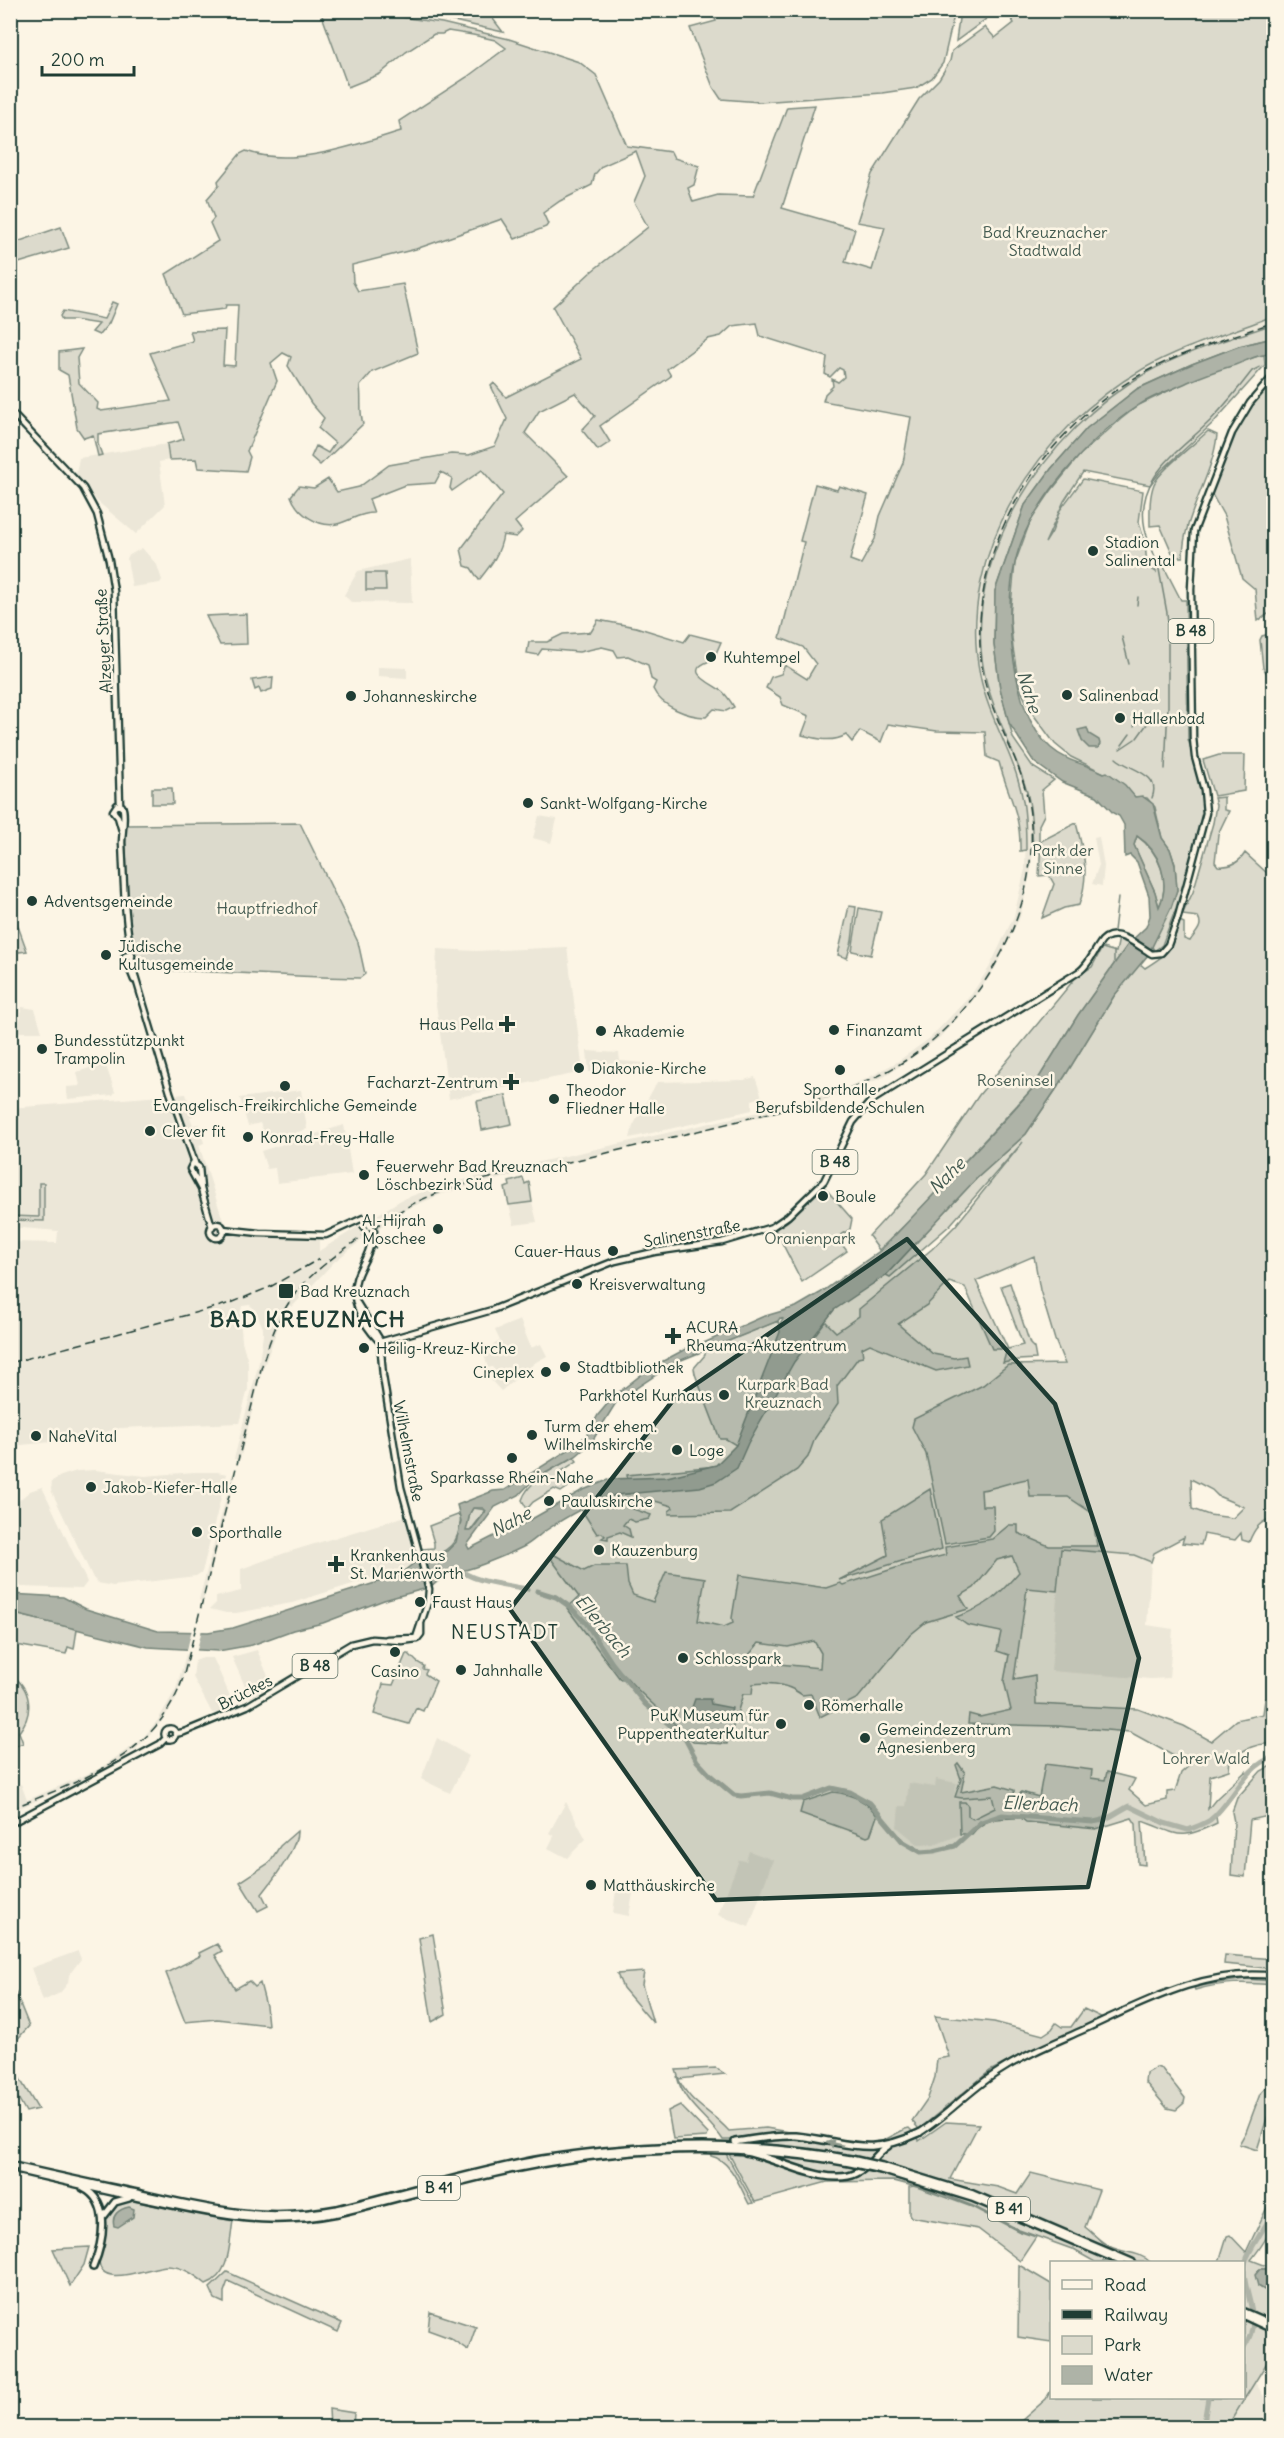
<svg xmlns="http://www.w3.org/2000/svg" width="1284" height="2438" font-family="Delius,sans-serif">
<rect width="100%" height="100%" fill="#fcf5e5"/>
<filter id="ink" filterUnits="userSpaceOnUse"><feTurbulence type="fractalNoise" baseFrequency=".0167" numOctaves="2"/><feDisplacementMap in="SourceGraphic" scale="12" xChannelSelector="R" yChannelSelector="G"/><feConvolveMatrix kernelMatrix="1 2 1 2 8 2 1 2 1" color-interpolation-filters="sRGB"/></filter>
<g filter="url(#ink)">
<path fill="#ece7d8" d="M1273,316v8l-98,35 -28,14 -51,35 -41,41 -18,22 -25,42 -12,26 -8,27 -9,87 2,23 7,21 36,96 5,58 -2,19 -11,47 -25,51 -25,36 -31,34 -55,39 -62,25 -348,83 -32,9 -37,16 -38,26 -33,26 -42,45 -3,-2 -11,22 -17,48 -21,85 -6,-1 25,-97 4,-27v-7l-8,-18 -5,-5 -8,1 -2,9 2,26 6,21v27l-9,34 -119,5 -38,11 -71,7v-204l46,1 1,-12 -47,-4v-119l175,-14 7,22 -3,1 3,8 6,-1 5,19 -5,2 26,82 94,5v19l82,-51 29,-11 48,-13 285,-65 74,-20 29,-12 31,-17 33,-24 41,-43 18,-27 25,-52 11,-47 1,-42 -11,-55 -29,-73 -6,-23 -5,-40 5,-49 15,-50 12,-26 25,-43 18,-22 30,-32 37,-29 54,-30z
M167,444l2,16 -10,2 6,43 -29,29 -39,-33 -21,-27 3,-16z
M142,548l15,17 5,15 -2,3 -28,4 -5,-28 1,-3z
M410,559l2,44 -61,-1 -7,-7 14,-24z
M378,667l29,1v10l-29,-2z
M539,816l18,3 -6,24 -18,-5z
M1099,837l5,29 -2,20 -10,-2 7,-19 -5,-27z
M567,947l16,125 -134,27 -14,-102 2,-48 39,2z
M22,1007l13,2 7,23h-27v-13h5z
M587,1051l32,2 1,8 25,2 -1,11 -55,-2z
M105,1063l10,29 -2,3 -45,4 -2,-12 14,-1 -3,-14z
M755,1077l7,20 -10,3v10l-122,28 3,-12 24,-44 87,-2z
M301,1090l6,39 -33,11 -1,-3 -7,3 -6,-17 -12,3 -8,-28z
M344,1125l8,49 -75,9 -2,-15 -8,1 -6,-18z
M532,1202l5,20 -23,3 -5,-20z
M520,1320l11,28 10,-4 6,12 -11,6 -35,29 -13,-14 7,-6 -3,-4 -4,1 -4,-13 10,-7 -1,-3 7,-4 -5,-11z
M95,1470l50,6 49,-4h23l10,2 -25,98 -6,4 -83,10 -15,-3 -5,-5 -42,-88 1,-9 9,-5 16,-5z
M232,1475l3,1 -32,125 -4,-1z
M42,1487l45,95 -5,7 -61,-2 -10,-22v-58l19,-16z
M406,1516l11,45 -7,5 -118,37 -56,10h-10l-16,-4 6,-6v-6l25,-6v-22l44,-16z
M1061,1549l73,6 17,7 -4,63 26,4 -4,49 -18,1 -100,-8z
M257,1650l16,38 -22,12 -19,-43z
M186,1654h4l-15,47 -14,21 -25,27 -35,23 -90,40v-24l10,-4 6,16 72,-31 42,-29 17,-20 18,-31z
M203,1658h10l22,49 -16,7 -7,-1 -19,-36 2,-16z
M437,1738l32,18 -19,37 -29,-14z
M936,1779l21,4 -3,14 1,2 42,-13 7,27 -28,10 -19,13 -20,8 -18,1 -22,-18 2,-21h7l3,-23 26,4z
M566,1802l20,37 -19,19 -19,-10 6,-12 -5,-3z
M749,1851l24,9 -24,67 -31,-12 21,-55 7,1z
M617,1882l16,11 -4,23 -16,-3z
M78,1951l3,8 -12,16 -1,8 -8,10 -17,8 -12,-33z
M1255,2382l18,29v16h-46z"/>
<path fill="#dcdacc" stroke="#7e8c80" stroke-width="1.5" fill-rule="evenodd" d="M359,11l83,12 67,16 70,23 17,13 31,71 44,6 3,6 25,8 -5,19 -6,3 5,14 25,-7 35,1 34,-89 28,-2 -33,103 73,21 -10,33 27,8 13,-43 -28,-5 15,-48 47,-75 20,-20 11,-18 2,-10 33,-24 10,11 19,-15 -8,-12h267v305c-43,17 -90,30 -130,53 -103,59 -188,184 -163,306 8,42 34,79 42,121 4,17 4,36 4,54l-6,1c1,-39 -12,-55 -21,-89l-12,-5 -2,-25 -48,-1 -49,-7 -7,18 -21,-11 -8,11 -6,-7c-14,8 -29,4 -44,0l7,-19 -26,-11 -3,-8 -14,-9 5,-11 10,-3 4,-9 22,14 9,-15 -13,-17 -23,-9 24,-96 -4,-1 15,-57 22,6 2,-4 29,9 -18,65 11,4 14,-25 5,-23 23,-53 8,-46 -88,-16 2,-7 8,-8 -1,-7 6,3 6,-5 -1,-7 -4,-2 -9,9 -5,-3 2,-17 -67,-21 -3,-13 -25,3 -11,10 -13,3 -41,30 4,7 -71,50 10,16 -12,8 -16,-20 13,-14 -20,-23 -36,18 -14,22 43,43 -53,46 7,9 -6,6 -13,-2c-3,19 -12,30 -24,45l-8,-12 -6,-2 -4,-17 42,-55 -21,-24 -30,21 -2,-3 2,-10 -11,-6 -6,11 -30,2 -36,14 5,14c-16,0 -23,8 -37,11 -19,4 -40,-11 -46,-28l8,-10 15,2 14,-9 9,13 22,-5 30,-22 62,-11 18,1 26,-9 12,-27 -16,-33 3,-3 12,14 75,-38 -28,-52 39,-36 56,-44 -14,-25 11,-26 -9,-25 -34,15 -7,8 -3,11 -32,16 -17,12 5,11 -2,3 -31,12 -13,-20 -86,30 -64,16 1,17 5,9 45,-7 15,69 -46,19 -12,14c2,14 -1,25 3,38l-43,41 -9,-8 5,-11 12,7 7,-10 -17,-15 6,-10 -13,-15 -23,-37 3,-9 -8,-4 -12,10 6,18 -30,70 3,6 -4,14 -48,-3 -2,-9 -27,1 -2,-16 17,-5 -6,-17 -80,12v10l4,11 -4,1 -5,-21 -9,3 -7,-10 -9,-53 -9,-5v-18l23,-3 -5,9 2,25 19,20 -1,6 4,2 70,-10 -21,-48 43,-12 -3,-10 35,-1 -2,35 12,1 3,-61h-12l-1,4 -43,5 -16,-40 52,-33 -8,-18 4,-5 -7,-19 12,-14 -1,-4 22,-27 6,-3c47,17 109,-6 155,-20l-2,-10 68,-44 39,-29 -11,-8 -22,-5 -25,-4 -6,3h-8l-28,18 -26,22 -32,13 -27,-74z
M409,11h78l16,21z
M712,11v-1l243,1 -12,52 -11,15 -16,10 -34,5 -122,9 -39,-3 -8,-12 -23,-59 26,-7z
M960,11h20l6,8 -30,22z
M61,227l8,21 -57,17 -1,-21z
M112,302l5,2 -8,19 -10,12 -7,-3 7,-8 -26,-4h-11l-2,-4 3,-5 41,8z
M1273,324v14l-34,8 -47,18 -55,25 -50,39 -36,41 -26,36 -30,86 -1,53 6,44 13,50 20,29 21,13 -12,10 2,25 -5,10v27l-6,-1c-1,-19 -1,-41 -6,-59 -11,-39 -33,-76 -42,-116 -26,-119 62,-246 161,-303 39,-22 85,-34 127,-49z
M1264,354l1,11 -51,57 -53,49 -11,14 -67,-13 -19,29 -19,42 7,-11 8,-22 23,-31 60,12 -4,31 6,21 2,23 9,6 -1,-8 7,-1 19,37h5l2,139 15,51 2,23 -29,95 -14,37 -8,6 -2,-5 25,-56 -2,-26 -5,-15 -8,-11 -7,-31 -8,-9 -12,-1 -31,-24 -33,-16 -16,-13 -25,-34 -11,-24 -6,-38 -3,-32 5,-53 15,-41 21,-31 29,-36 41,-36 18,-14 62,-30z
M1273,378v236h-5l-10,7 -3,-32 -13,-11 -18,-62 -14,-25c17,-41 31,-81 63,-113z
M1208,431l9,4c-4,42 -34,80 -34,122h-9l-14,-32 -10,1c0,-14 -1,-29 4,-42 6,-14 42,-41 54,-53z
M366,573h19l1,17h-20z
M246,614l1,30 -27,1 -14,-29z
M598,620l38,7 48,15 6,-8 31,8 -8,18c-35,11 -1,23 10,32 4,4 8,10 11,15l-8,4 -12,-2 -8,8c-17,0 -45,-10 -53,-28l3,-7 -5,-3 -3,-14 -20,-9 -10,1 -4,-7 -12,-3 -23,5 -37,-3 -4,6 -11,-2 2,-11h18l16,-8 28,-2z
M1273,633v48l-10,-13 -3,-28 2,-4z
M273,677l-1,12 -11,4 -2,-5 -4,2 -3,-10z
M1219,755h26l-1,36 -30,5 -11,-36z
M152,788h20l1,16h-21z
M1224,797v13l5,1 -11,23 -3,28 3,4c11,1 21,-3 27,-13l22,20 6,-5v650c-13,3 -19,11 -24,24l-7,-2 -1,-7 -6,7 -31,-6 -3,11 -19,-2 2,-6 -30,16 -3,9 -17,-7 -73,-6 -4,42 -30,-3 -13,91 21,-4 1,29 102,5 46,17 27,15 25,-21 27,-6 2,-15 8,2v43c-17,-2 -29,6 -43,15l-1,11 -19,6 -2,33 8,-10 30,-28 2,6 -32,40 1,6c-39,19 -38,11 -75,-2l3,44 -7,-1 -2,-40 -4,-6 -36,11 -70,-7 -5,-4c-20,0 -36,-1 -49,16h-12l-1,-32h6l3,4v10l5,3 22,-11 -3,-12 -30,2 -7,-1 6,-18 -5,-14 2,-2 7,10 -4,19 36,-7 17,5 1,9 3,1 3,-8 18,5 6,-33 47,6 -1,8 14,2 2,-8 28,7 -6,11 17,15 21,-5v-8l8,-1 6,-18 9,-8 -60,-33 -73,-6 -89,-2 1,-10 11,3 31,-7 -7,-29 5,-26 -12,-4 4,-19 -34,-7 -11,-8c32,-11 41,-20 63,-45l-7,-16 -15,4 -23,28 -14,8 8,13 -42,13 -16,13 -52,63 -38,19 -9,-23 -9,1c-14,-11 -31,-13 -49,-11l-1,10h-9l-10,33 -5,4 -1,13 -34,-2c-21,-23 -46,-40 -66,-64l-7,1 -53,-71 12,-11 -27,-37 1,-6 31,17 10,-5h32l2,18 5,11 20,7 13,-30 39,6 -7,43 26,6 9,-4 -1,-5 7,-43 87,13 14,-5 3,2 62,-20 41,-10 -1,-8 47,-8 17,-14h9v8l31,13h48l-5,-33 -24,-16h-38l-2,-18c-17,2 -31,9 -47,11l1,16h11l1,25 -5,6 -44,7 -19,-90 -14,-27 2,-8 69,-34 25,-20 57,-1 -10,-24 -15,-50 -6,-34 -58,25 32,68 15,-4 -22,-59 9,-3 20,61 4,4 2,11 -18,1 -15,3 4,-14h-15l-27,-62 -16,-5 -22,23 -29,19 35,30 21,4 12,-2 2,9 -32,6 -66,-27 -8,4 1,9 -5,1 -21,28 1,18 -23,34 -7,19 -11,13 -67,43 -61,1v-3l4,-3 -1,-2 -17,-5h-19l-6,7 21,7 -2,4 -14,3 -7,-3 -5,6 6,4 2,8 -11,-5 -12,4v3l-6,-1 3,-2 -3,-3 -5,1 -16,-25 34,-14 14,-1 -2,-19 89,-9 15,-12 5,-9 -10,-6h-6l-25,-65 -1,-6 11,-13v-5l73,-29 1,4 46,-4 11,11 23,-16v-7l73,-60 24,-24 67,-83 -73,83 -60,52 -4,-2 90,-96 50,-45 39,-58 49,-80 25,-33 6,5c27,-17 25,-16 35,-47l4,2v16l6,2c5,-8 14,-14 8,-24l-16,-2 11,-23 20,-69 3,-18 -2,-7zM1191,1479l21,11 6,6 26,11 -11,11 -24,-3 -17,-6zM814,1641l7,12 -1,15 -62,-6 -9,-7 10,-12 29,4z
M300,823l58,119 7,32 -5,4c-75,-1 -149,-8 -223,-8l-8,-45 -4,-100z
M1076,823c8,31 14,51 3,82l-15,3 -22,10 12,-34 -5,-9 -10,1 2,-35z
M1137,836c23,17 34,45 22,71l-4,-15 -21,-47z
M10,904l17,47 -16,2z
M849,906l7,1 -4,34 -5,17 -9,-3z
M859,908l22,4 -10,43 -19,-4z
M1119,938l10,5 -51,72 -46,74 -122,131 -31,30 -10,-14 57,-62 53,-79 98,-119 15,-9 10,-19 14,4z
M506,1095l6,29 -30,6 -5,-29z
M523,1178l2,6 4,-2 3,20 -23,3 -4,-17 5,-2 -1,-4z
M39,1183h5v38l-33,-1v-4l28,1z
M824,1187l28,32 -2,10 -13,9 10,13 -45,31 -27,-53 12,-7z
M574,1457l3,4 -15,10 9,14 -10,7 -7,-3 -21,13 -6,7 -5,-9c7,-21 34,-32 52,-43z
M930,1489l12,60 -103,31 49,-25 -6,-36z
M473,1508l13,2 -16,21h-4l4,-18z
M460,1514c3,27 -12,40 -37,45l-9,-27 3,-1 5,18 12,-1v-5l-5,-17z
M10,1613l67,16 -3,20 -6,-2 -2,7 -55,-10z
M406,1654h3l8,8 7,4 -1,3 4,1 -2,4 11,7 -13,30 -7,-3 -7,16 -35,-10 9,-30 10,1z
M10,1674c22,14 24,39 9,58l4,11 -12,5z
M1273,1765v50l-23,5 -5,57 -14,-2 3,-53 -2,-10 5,-14 24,-27z
M833,1792c18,2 34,8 44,24l-7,20 -3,1 -67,-24 3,-11z
M297,1831c1,17 -24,49 -35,63l6,12 -10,5 -18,-29 29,-19 11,-17z
M433,1934l13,80 -14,8 -13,-84z
M217,1944l5,7 -7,4 20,34 14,-8 6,6 5,-4 6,23 2,19 -51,-6 -32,3 -19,-49 34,-17 -1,-3z
M1225,1955l48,4v6l-7,3 -42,-4z
M644,1972l-2,13 11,38 -30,-35 -6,-14z
M10,1979l19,47 -15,17 -3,-9z
M1245,1979l28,2v4c-29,-3 -49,-3 -78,5l-1,-3z
M1084,2009l19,9 -84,38 -29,15 -71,58 -7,-8 16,-23 7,-21 2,-18 12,-2 -14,-41 59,6 49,13 9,-6 4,-6 6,4h9z
M12,2066l26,43 -12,3 -15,-27z
M1156,2067l6,2 23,29 -1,5 -8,7 -9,-2 -22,-26 1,-9z
M716,2068l9,6 -46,5 -3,-9z
M677,2076c13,29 32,33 52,55l37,-3 95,16h16l28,-15 4,-1 5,5c-45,21 -62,4 -104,4 -29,0 -58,3 -87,3 -15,-23 -40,-36 -46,-64z
M1273,2080v25l-6,13 -10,32 -18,-6 7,-12 14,-38z
M680,2105l28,29 -1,3 -34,2 -5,-28z
M946,2122l33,2 -29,55 48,8 19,7 14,-21 68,17 -14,37c9,7 17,17 28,21 13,5 27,4 37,14h-55l-23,-13 -53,-19 -46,-24 -34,-13 -45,-12 -67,1 -72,20 -27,-50c39,2 89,34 123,25l39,-31 28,-10 1,5z
M793,2138l63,11 24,-2 1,2 -11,13 -93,-15 -32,-3 19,-4z
M710,2152h15l28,51 -4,1c-9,-17 -18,-44 -38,-48z
M757,2152l53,7 51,10 -5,4 -26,4z
M1273,2184c0,40 3,44 -22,76l13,5 9,-1v5h-13l-2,17 15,9v58l-46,74 -230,1 24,-7 25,-22 5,-9 1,8h192v-136h-25l8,-26 3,-1 16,17 23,-49z
M914,2186l58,21 46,24 18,6 -16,24 -42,-32 -67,-12 -2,-3v-27z
M123,2201h10l100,20c-4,22 -2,55 -27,63 -11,-9 -22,-17 -38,-18 -16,-1 -70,26 -69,-7 3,-21 1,-49 24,-58z
M89,2247l-5,18 -14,21 -17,-37z
M1019,2265l32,19v58l-33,-5z
M227,2272l115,51 -4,9 -110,-51 -4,11v11l-9,-4 -5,-11z
M430,2312l46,15 -8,23 -18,-12 -22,-8z
M329,2409l25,4 -1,14h-23z"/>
<path fill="#aeb3a7" stroke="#758479" stroke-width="1.5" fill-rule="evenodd" d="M1273,338v16c-15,0 -24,6 -38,11 -17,5 -31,10 -47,17 -16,8 -34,13 -49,23 -49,32 -112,100 -124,158 -7,32 -6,67 -1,99 5,31 13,65 37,86 16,14 35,16 53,25l3,-1 18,13 10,12 7,-1 11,8 9,34 8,11 5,16 2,25 -6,18 -23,47 -34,41 -49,80 -39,58 -50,45 -90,96 -52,35 -40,52 -46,81 -11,25 -21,14 -16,5 -85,8c-25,8 -48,21 -70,36 -7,5 -15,13 -22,16 -14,7 -61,28 -74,25l-18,15 -47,13 -61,23 -30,7 -41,15 -34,6 -70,-4 -137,-34v-19l52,3 23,12 72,22 50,1 25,-4 164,-52 20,-15 30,-10 9,-9 5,-21 -4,-16 36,-14 12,-1 71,-45 12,-12 10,-18 16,-19 36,-28 43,-23 4,1 65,-29 34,-10 24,-14 61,-43 126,-133 25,-28 46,-74 51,-72 17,-16 4,-11 -1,-20 -12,-34 -7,-7 -5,2 -1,-32 -5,-9 -6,-3 -16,-17 -35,-14 -28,-20 -25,-39 -9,-35 -6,-43 1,-54 30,-86 26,-36 36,-41 50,-39 55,-25 47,-18zM1137,836c23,15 34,46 22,71l-4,-15 -21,-47zM780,1318l3,1 -4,6 1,7 -44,113 -20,20 -49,12 -57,2 -29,12 -65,37 -2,-2 -45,23 -2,-4 28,-38 24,-12 14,-15 43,-24 15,-13 26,-42 57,-38 104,-42zM473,1508h10l3,3 -15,20h-5l4,-18z
M1087,728l2,6 10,6 1,4 -2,4h-9l-7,-7 -4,-11z
M695,1699h15l1,5 21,4 -3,14 -22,-3 -4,-3 -4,2 -9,-5z
M129,2207l5,2 -1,8 -15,10 -4,-1c-3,-11 5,-17 15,-19z
M1260,2269h13v26l-15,-9 -3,-11z"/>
<path fill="#fcf5e5" d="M192,1629h10l-6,25h-10z"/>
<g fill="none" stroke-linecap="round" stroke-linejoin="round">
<path stroke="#758479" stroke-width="1.5" d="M1156,560c-3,-10 -9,-21 -11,-31 -11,-52 34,-77 65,-108 15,-16 29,-33 42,-50l8,-4
M1158,564l9,49 2,20
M1137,605l1,-8
M1122,637l7,27
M1134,726l5,-11
M1137,738l10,-14 18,-8
M1122,745l8,-11
M1120,749l15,-10
M1116,758c13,12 46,15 36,40
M1165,769l3,-63v-63
M1113,939l5,-41
M1114,951v11"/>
<path stroke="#aeb3a7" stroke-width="5" d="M459,1568c10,14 51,17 68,21
M537,1591l19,6 14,10 16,16 26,40 33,41 25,21 11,6 16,30 13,14 24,20 7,1 29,-3 22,6h10l29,-11 19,4 20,11 32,38 19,11 13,-1 21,-5 26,-24 21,-7 91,7c14,-1 24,-10 36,-16l35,17 24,7c7,-3 16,-6 22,-10 23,-18 34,-54 64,-63
M1244,2347c20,-29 0,-48 0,-78 0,-14 23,-43 30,-59
M1203,2428l5,-30"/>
<defs>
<path id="major" d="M10,411l73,77 14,26 12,46 5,31 6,214
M122,831l-4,-14 -5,-6 4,-6 5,1c4,7 0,26 0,37 2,38 2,76 10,113
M133,961v8l37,123 25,71
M128,965l5,-4 -4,-6 -4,1 -2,4 5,5 6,15
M201,1189l-2,-22 -6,-4 -3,6 11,20 11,38
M210 1231a7 7 0 1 1 14 0a7 7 0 1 1-14 0Z
M223,1229l36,4 67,2 37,-17
M369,1235c6,14 -10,31 -13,45 -6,22 8,45 22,60
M372,1246l2,-15
M357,1303l23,37 3,36 18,111 28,102 -1,13 -12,36 -29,1
M380,1342l112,-32 123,-49 39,-9 68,-10 50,-15 16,-11 36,-35 29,-59 18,-21 209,-130c9,-7 12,-16 19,-26 13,-22 38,0 53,9l9,-1 7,-8 10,-28 28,-104 -2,-23 -9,-33 -2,-19 -2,-149 3,-58 38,-98 18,-30 24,-28
M164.5 1734a5.5 5.5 0 1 1 11 0a5.5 5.5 0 1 1-11 0Z
M175,1734l9,-2 63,-26 104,-62 21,-5 30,2 15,-2 4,-5v-12
M10,1824l150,-80 6,-6
M919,2133c28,-17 50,-43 79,-61 26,-17 56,-29 85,-42 59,-27 124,-63 191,-54"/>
<path id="highway" d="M735,2142c20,-3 41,-7 61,-6 51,5 70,22 123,-3
M745,2152c33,6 82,36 112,21 13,-6 19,-20 31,-27
M10,2165c42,10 85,19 127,28 72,16 126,30 200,16 68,-16 136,-38 205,-50 103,-16 206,-19 309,0
M882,2166l91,28 159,68
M881,2170l91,28 150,64
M20,2171c43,10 86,20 129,29 68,15 118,27 189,13 60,-14 121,-33 181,-45 110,-22 222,-25 331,-5
M83,2188c29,14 20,55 10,79
M104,2216l11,-14 14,-4
M1244,2312l30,13
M1244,2316l30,14"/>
</defs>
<use href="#major" stroke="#1f3d34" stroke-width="9"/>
<use href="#highway" stroke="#1f3d34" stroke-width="10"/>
<use href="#major" stroke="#fcf5e5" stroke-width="4.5"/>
<use href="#highway" stroke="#fcf5e5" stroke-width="5"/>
<path stroke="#1f3d34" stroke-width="1.5" stroke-dasharray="9 4.5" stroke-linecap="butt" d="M10,1363l221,-60 39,-16 49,-28
M10,1375l6,-1
M10,1809c70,-28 147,-53 173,-131l78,-309c22,-76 44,-92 106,-136 21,-15 42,-29 66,-38 43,-17 95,-24 140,-34 60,-14 121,-29 181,-44 75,-19 140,-36 196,-93 58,-59 96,-149 76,-232 -10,-41 -36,-78 -43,-119 -21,-122 60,-246 164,-302 40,-21 84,-34 127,-49"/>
<defs>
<path id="major-bridge" d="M367,1222l7,9
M363,1225l6,10"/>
<path id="highway-bridge" d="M851,2159l31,7
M850,2163l31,7"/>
</defs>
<use href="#major-bridge" stroke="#1f3d34" stroke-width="9" stroke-linecap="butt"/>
<use href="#highway-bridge" stroke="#1f3d34" stroke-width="10" stroke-linecap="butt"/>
<use href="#major-bridge" stroke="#fcf5e5" stroke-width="4.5"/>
<use href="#highway-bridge" stroke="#fcf5e5" stroke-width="5"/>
</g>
<defs><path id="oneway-solid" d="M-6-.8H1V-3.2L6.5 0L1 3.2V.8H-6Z" transform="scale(1.5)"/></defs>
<use fill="#8e998c" href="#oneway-solid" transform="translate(835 2144) rotate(-168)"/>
</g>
<path fill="#1f3d34" fill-opacity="0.2" stroke="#1f3d34" stroke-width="4.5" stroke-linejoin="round" d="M907,1239l148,165 84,254 -51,229 -372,13 -206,-291 164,-210z"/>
<g fill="#1f3d34" stroke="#fcf5e5" stroke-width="2">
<circle cx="1093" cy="551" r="6"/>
<circle cx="711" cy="657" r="6"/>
<circle cx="1067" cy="695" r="6"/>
<circle cx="351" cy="696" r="6"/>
<circle cx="1120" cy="718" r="6"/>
<circle cx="528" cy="803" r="6"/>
<circle cx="32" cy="901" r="6"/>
<circle cx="106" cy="955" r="6"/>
<path d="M504 1015h6v6h6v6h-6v6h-6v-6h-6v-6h6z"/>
<circle cx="834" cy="1030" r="6"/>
<circle cx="601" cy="1031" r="6"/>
<circle cx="42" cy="1049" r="6"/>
<circle cx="579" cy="1068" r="6"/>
<circle cx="840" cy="1070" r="6"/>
<path d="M508 1073h6v6h6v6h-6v6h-6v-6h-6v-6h6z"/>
<circle cx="285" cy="1086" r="6"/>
<circle cx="554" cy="1099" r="6"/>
<circle cx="150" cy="1131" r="6"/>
<circle cx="248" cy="1137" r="6"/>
<circle cx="364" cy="1175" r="6"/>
<circle cx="823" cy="1196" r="6"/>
<circle cx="438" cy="1229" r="6"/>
<circle cx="613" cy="1251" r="6"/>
<circle cx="577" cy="1284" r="6"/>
<rect x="278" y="1283" width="16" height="16" rx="3"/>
<path d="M670 1327h6v6h6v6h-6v6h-6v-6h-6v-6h6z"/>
<circle cx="364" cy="1348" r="6"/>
<circle cx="565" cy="1367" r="6"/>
<circle cx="546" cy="1372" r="6"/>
<circle cx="724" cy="1395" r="6"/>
<circle cx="532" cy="1435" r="6"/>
<circle cx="36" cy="1436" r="6"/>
<circle cx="677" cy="1450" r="6"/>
<circle cx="512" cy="1458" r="6"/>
<circle cx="91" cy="1487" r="6"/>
<circle cx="549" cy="1501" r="6"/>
<circle cx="197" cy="1532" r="6"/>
<circle cx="599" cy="1550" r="6"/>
<path d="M333 1555h6v6h6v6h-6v6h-6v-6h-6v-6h6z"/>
<circle cx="420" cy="1602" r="6"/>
<circle cx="395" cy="1652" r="6"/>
<circle cx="683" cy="1658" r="6"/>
<circle cx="461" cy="1670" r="6"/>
<circle cx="809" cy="1705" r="6"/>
<circle cx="781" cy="1724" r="6"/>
<circle cx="865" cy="1738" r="6"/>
<circle cx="591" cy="1885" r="6"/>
</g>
<g text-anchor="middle" stroke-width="5" stroke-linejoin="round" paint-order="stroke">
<g fill="#fcf5e5" stroke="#617469" stroke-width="1.5">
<rect x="1168.5" y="619" width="45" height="24" rx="4.5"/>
<rect x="812.5" y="1150" width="45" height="24" rx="4.5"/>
<rect x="292.5" y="1654" width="45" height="24" rx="4.5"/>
<rect x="418" y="2176" width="42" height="24" rx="4.5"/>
<rect x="988" y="2197" width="42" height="24" rx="4.5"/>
</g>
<g font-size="15" font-weight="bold" fill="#1f3d34">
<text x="1191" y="636">B 48</text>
<text x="835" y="1167">B 48</text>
<text x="315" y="1671">B 48</text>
<text x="439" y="2193">B 41</text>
<text x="1009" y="2214">B 41</text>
</g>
<g font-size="16" fill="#455c52" stroke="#fcf5e5">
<text x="1045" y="238">Bad Kreuznacher<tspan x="1045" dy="18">Stadtwald</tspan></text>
<text x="1063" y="856">Park der<tspan x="1063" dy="18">Sinne</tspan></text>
<text x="267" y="914">Hauptfriedhof</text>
<text x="1015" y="1086">Roseninsel</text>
<text x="810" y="1244">Oranienpark</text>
<text x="783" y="1390">Kurpark Bad<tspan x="783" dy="18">Kreuznach</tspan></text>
<text x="1206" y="1764">Lohrer Wald</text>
</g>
<g font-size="16" fill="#1f3d34" stroke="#fcf5e5" text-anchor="start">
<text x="1105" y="548">Stadion<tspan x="1105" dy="18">Salinental</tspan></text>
<text x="723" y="663">Kuhtempel</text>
<text x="1079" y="701">Salinenbad</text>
<text x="363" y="702">Johanneskirche</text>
<text x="1132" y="724">Hallenbad</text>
<text x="540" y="809">Sankt-Wolfgang-Kirche</text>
<text x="44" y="907">Adventsgemeinde</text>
<text x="118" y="952">Jüdische<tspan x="118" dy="18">Kultusgemeinde</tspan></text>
<text x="494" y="1030" text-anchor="end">Haus Pella</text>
<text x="846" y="1036">Finanzamt</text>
<text x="613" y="1037">Akademie</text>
<text x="54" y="1046">Bundesstützpunkt<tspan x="54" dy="18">Trampolin</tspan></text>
<text x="591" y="1074">Diakonie-Kirche</text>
<text x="498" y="1088" text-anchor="end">Facharzt-Zentrum</text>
<text x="840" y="1095" text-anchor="middle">Sporthalle<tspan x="840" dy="18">Berufsbildende Schulen</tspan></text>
<text x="566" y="1096">Theodor<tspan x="566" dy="18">Fliedner Halle</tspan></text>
<text x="285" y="1111" text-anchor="middle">Evangelisch-Freikirchliche Gemeinde</text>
<text x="162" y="1137">Clever fit</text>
<text x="260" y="1143">Konrad-Frey-Halle</text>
<text x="376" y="1172">Feuerwehr Bad Kreuznach<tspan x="376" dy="18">Löschbezirk Süd</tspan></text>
<text x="835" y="1202">Boule</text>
<text x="426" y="1226" text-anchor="end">Al-Hijrah<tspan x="426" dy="18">Moschee</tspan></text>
<text x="601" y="1257" text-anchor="end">Cauer-Haus</text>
<text x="589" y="1290">Kreisverwaltung</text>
<text x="300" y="1297">Bad Kreuznach</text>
<text x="686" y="1333">ACURA<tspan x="686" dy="18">Rheuma-Akutzentrum</tspan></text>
<text x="376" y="1354">Heilig-Kreuz-Kirche</text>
<text x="577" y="1373">Stadtbibliothek</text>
<text x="534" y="1378" text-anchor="end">Cineplex</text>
<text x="712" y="1401" text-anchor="end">Parkhotel Kurhaus</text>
<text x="544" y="1432">Turm der ehem.<tspan x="544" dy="18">Wilhelmskirche</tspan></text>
<text x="48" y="1442">NaheVital</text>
<text x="689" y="1456">Loge</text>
<text x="512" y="1483" text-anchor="middle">Sparkasse Rhein-Nahe</text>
<text x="103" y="1493">Jakob-Kiefer-Halle</text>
<text x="561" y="1507">Pauluskirche</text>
<text x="209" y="1538">Sporthalle</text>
<text x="611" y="1556">Kauzenburg</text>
<text x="350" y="1561">Krankenhaus<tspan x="350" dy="18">St. Marienwörth</tspan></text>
<text x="432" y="1608">Faust Haus</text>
<text x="695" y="1664">Schlosspark</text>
<text x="473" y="1676">Jahnhalle</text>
<text x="395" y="1677" text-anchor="middle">Casino</text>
<text x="821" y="1711">Römerhalle</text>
<text x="769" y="1721" text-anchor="end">PuK Museum für<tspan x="769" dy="18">PuppentheaterKultur</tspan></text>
<text x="877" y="1735">Gemeindezentrum<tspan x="877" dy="18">Agnesienberg</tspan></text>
<text x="603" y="1891">Matthäuskirche</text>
</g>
<g font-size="16" fill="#1f3d34" stroke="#fcf5e5">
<text transform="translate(103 641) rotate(-93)" y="6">Alzeyer Straße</text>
<text transform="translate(692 1233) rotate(-10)" y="6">Salinenstraße</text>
<text transform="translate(409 1451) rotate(79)" y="6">Wilhelmstraße</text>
<text transform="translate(245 1692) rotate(-27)" y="6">Brückes</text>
</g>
<g font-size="18" font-style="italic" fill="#435a51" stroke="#fcf5e5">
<text transform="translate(1029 692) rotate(73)" y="6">Nahe</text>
<text transform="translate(947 1176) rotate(-45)" y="6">Nahe</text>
<text transform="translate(511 1522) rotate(-28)" y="6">Nahe</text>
<text transform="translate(603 1626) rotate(50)" y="6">Ellerbach</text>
<text transform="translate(1040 1804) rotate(2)" y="6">Ellerbach</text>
</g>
<g font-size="20" letter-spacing="1.5" fill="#1f3d34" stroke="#fcf5e5">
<text x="505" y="1639">NEUSTADT</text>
</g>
<g font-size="22" font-weight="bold" letter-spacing="1.5" fill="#1f3d34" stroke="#fcf5e5">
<text x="308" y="1327">BAD KREUZNACH</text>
</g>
</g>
<rect width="1284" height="2438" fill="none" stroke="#fcf5e5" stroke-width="36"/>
<rect x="18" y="18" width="1248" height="2402" fill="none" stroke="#1f3d34" stroke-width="2" filter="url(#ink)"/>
<rect x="1050" y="2261" width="195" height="138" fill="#fcf5e5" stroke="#a4ab9e" stroke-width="1.5"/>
<rect x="1062" y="2280" width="30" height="9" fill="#fcf5e5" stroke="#a4ab9e" stroke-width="1.5"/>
<text x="1104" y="2291" font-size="18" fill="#1f3d34">Road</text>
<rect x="1062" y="2310" width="30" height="9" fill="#1f3d34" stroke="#a4ab9e" stroke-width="1.5"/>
<text x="1104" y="2321" font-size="18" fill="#1f3d34">Railway</text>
<rect x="1062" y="2336" width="30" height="18" fill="#dcdacc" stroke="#a4ab9e" stroke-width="1.5"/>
<text x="1104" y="2351" font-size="18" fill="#1f3d34">Park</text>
<rect x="1062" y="2366" width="30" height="18" fill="#aeb3a7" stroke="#a4ab9e" stroke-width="1.5"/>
<text x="1104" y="2381" font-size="18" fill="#1f3d34">Water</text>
<path d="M42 66v9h92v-9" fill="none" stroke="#1f3d34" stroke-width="3"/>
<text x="51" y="66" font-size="18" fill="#1f3d34" stroke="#fcf5e5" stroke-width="4.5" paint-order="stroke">200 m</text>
</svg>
